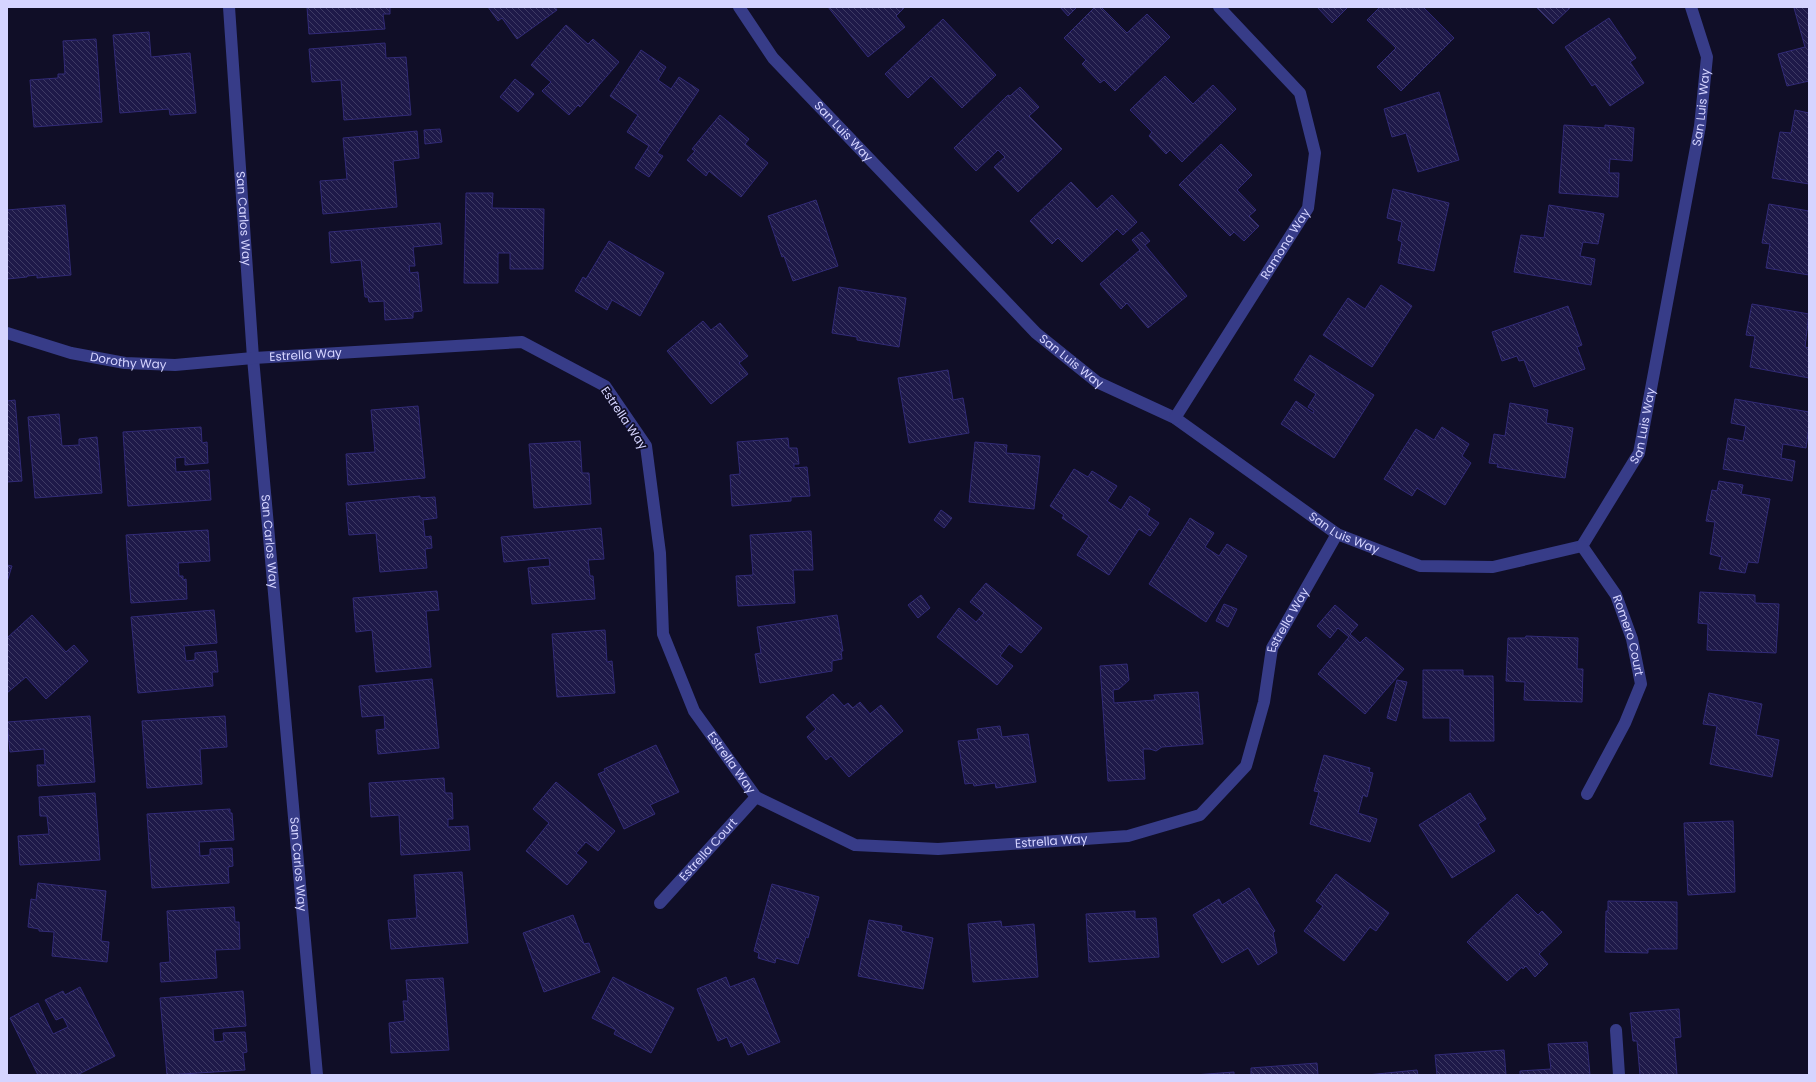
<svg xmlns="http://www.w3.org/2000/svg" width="1816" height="1082" font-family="Poppins,sans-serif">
<defs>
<pattern id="building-back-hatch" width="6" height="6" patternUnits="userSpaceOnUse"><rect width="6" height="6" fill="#1e1949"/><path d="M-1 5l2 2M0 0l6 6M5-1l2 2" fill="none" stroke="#3e3a64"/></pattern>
</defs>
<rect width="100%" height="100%" fill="#100e27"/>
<path fill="url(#building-back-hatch)" stroke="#312a76" d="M307,7h83v7h-7l2,15 -76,5z
M488,7h67l2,3 -40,29 -15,-21 -4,3z
M828,7h77l-9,9 9,11 -37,30z
M1060,7h17l-9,9z
M1095,7h6l26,26 20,-19 23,23 -55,54 -11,-11 -4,3 -18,-19 4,-4 -22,-22z
M1317,7h31l-16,16z
M1380,7h43l31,31 -53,53 -24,-24 19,-19 -29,-28z
M1536,7h35l-18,17z
M1799,7h10v74l-22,5 -9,-32 27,-7 -11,-39z
M1609,18l27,40 -6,4 14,21 -34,23 -15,-22 -3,2 -27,-39z
M943,19l53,56 -34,33 -31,-32 -23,22 -23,-24z
M566,25l22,19 5,-5 26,23 -39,45 -2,-2 -9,10 -27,-24 9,-9 -20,-17z
M149,32l2,25 39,-4 6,60 -26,2 -1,-6 -49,4 -7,-78z
M96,39l6,83 -68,5 -4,-47 28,-2v-4h7l-2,-33z
M385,43l1,15 20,-1 5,58 -67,5 -3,-40 -29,2 -3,-33z
M641,50l25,17 -8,13 13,9 8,-12 20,13 -42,63 6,3 -14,21 -14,-9 14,-22 -22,-14 11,-17 -28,-19z
M1165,76l28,28 20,-19 23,24 -54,53 -12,-12 -4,4 -17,-18 3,-4 -22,-22z
M515,79l19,15 -16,18 -18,-15z
M1020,87l19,20 -10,9 33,33 -44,43 -24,-25 11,-10 -7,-7 -22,21 -22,-23 54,-53 2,1z
M1439,92l20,68 -41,12 -12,-39 -14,4 -8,-28z
M1795,110l14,3v71l-37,-6 8,-46 11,1z
M720,115l29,24 -4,5 23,19 -27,34 -32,-26 -3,5 -19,-16 8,-9 -3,-2z
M1564,125l41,3v-3l29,3 -2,33 -22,-2 -1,14h10l-1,24 -59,-4z
M440,129l2,13 -17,2 -1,-14z
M417,131l2,27 -26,3 4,46 -74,7 -3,-33 27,-2 -4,-41z
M1221,144l31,31 -15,15 19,20 -7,6 10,10 -15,15 -10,-9 -4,4 -51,-51z
M1071,182l26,27 15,-14 25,27 -14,13 -6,-6 -35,33 -24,-24 -6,6 -22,-23z
M1393,189l56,14 -15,68 -36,-8 4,-21 -4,-2 4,-18 -15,-4z
M466,193h27l-1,15 52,1 -1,60h-33v-16h-12v30h-34z
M816,200l22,66 -45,15 -9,-25 -2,1 -14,-41z
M1769,204l40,7v64l-43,-7 4,-24 -8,-1z
M65,205l6,70 -34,3v-3l-10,1v1l-20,2v-69z
M1549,205l55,9 -6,30 -15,-2 -3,14 15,3 -4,26 -77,-13 7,-37 23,3z
M440,223l2,21 -29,3 2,19h-6l1,7 8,-1 4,39 -9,1v6l-28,2 -1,-19 -15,1 -1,-5h-3l-4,-37 -30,3 -2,-31z
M1142,232l8,9 -5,4 42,51 -39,32 -21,-25 -6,6 -21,-25 40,-34 -8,-10z
M609,241l55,32 -24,43 -28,-16 -5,10 -32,-19 8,-14 3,2z
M1381,285l31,21 -40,61 -49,-32 25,-37 17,11z
M839,287l67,11 -7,49 -42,-7v-3l-25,-4z
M1752,304l57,10 -4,33 4,1v30l-59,-11 5,-31 -9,-1z
M1568,306l14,39 -5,2 8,22 -51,18 -10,-27 -5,1 -2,-5 -15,5 -10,-29z
M703,321l8,9 9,-7 28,33 -9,7 9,11 -37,30 -44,-53z
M1310,355l64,40 -40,63 -53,-34 15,-23 17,12 1,-2 -6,-4 8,-13 -22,-14z
M948,370l5,30 10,-2 6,35 -60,10 -11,-65z
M1735,399l74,13v15l-3,21 -23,-4 -2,14 14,3 -3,20 -69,-12 5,-31 15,3 3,-15 -15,-3z
M15,400l7,81 -15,1v-81z
M1510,403l38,7 -2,13 27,5 -8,50 -68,-11 1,-3 -9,-1 5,-29 11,2z
M418,406l7,72 -77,7 -2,-31 29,-2 -4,-42z
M59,414l3,32 17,-1v-6l18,-2 5,56 -67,5 -7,-81z
M201,427l1,16 5,-1 1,21 -23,2v-8l-10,1 1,14 33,-2 2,30 -83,6 -5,-74z
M1442,427l27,17 -7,12 9,7 -26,42 -28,-17 -5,8 -28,-17 32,-50 18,11z
M788,438l1,10h8l2,16h-5v4l13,-1 3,29 -19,1v4l-59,5 -2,-31 10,-1 -3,-32z
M580,441l2,32h7l2,31 -57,4 -5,-64z
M975,442l32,3 -1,8 34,3 -6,53 -65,-7z
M1074,469l14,8 4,-6 25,15 -10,15 14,9 9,-14 20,13 -3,6 12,8 -9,13 -11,-7 -30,46 -32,-20 12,-19 -27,-18 2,-3 -14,-9z
M1719,481l24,4 -2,9 29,5 -12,64 -10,-1 -3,11 -26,-4 3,-12 -12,-3 5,-32 -9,-1 6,-31 5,1z
M420,496v2l15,-1 2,21 -14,2 2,17 6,-1 1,12 -7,1 2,19 -47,4 -4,-39 -27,2 -3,-32z
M941,510l11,8 -8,10 -10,-8z
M1190,518l24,15 -9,14 14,9 8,-12 20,12 -41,66 -57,-38z
M601,528l3,31 -16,1 2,16h3l2,23 -63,5 -4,-36 22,-2 -1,-8 -45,4 -3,-25z
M208,530l2,31 -32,2 1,13h4v4l3,-1 1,20 -56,4 -5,-68z
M811,531l2,39h-20l2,33 -57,3 -2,-30 17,-1 -3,-40z
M7,565l5,1 -5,16z
M986,583l56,45 -21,25 -12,-9 -9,12 13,10 -16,19 -60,-48 22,-29 17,14 8,-9 -14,-11z
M437,591l2,19 -13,1 5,56 -55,5 -4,-42 -16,2 -3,-34z
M1700,592l55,3v8l24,1 -3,49 -69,-3 1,-26 -10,-1z
M921,595l9,13 -12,10 -10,-13z
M1224,604l13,5 -9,18 -12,-6z
M1335,605l23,20 -8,9 10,9 6,-6 38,32 -39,45 -47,-40 31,-37 -11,-9 -8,10 -13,-12z
M214,610l3,33 -33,3 2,15 9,-1v-7l21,-2 2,21h-6l1,14 -75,7 -7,-76z
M32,615l34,37 8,-7 14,16 -42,38 -20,-22 -19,16v-55z
M837,615l6,36h-2l1,8 -10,2v10l-72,12 -5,-29 6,-1 -4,-26z
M605,630l2,32 5,-1 3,32 -58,4 -5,-63z
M1526,636l52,2 -1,31h6l-1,33 -58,-2 1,-18 -19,-1 2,-43h17z
M1127,664l2,16 -10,9 -6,1 1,13 41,-3 -1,-5 44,-3 5,52 -41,3 -6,4 -6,-2h-7l2,30 -37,2 -8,-115z
M1423,670h40v6h30l1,65h-44v-23h-27z
M432,679l7,69 -61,6 -2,-24 9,-1 -1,-14 -22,2 -3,-31z
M1397,680l10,2 -11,39 -9,-3z
M1709,693l53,11 -6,31 23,5 -7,37 -62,-13 7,-38 -14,-2z
M833,694l11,12 4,-3 5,5 7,-6 10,12 11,-9 22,26 -54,46 -18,-21 -5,4 -19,-23 9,-8 -10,-12z
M90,716l5,66 -57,4 -1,-21h8l-1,-16 -34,3 -3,-30z
M225,716l2,31 -27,2 2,35 -55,4 -5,-67z
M1000,726l2,11 26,-3 8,48 -40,6 -1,-5 -21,3 -1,-3 -8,1 -7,-43 21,-2 -2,-10z
M656,745l23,47 -29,13 5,9 -31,15 -26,-55 7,-3 -1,-2z
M1324,755l46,13 -1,4 4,1 -6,24 -4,-2 -5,18 19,6 -7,23 -60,-18 9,-32 -5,-1z
M444,778l1,15h7l1,26h-5v8l20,-1 2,24 -69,5 -2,-40 -28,2 -2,-34z
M556,782l59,49 -17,20 -12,-9 -10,11 11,9 -20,23 -41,-34 23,-28 -16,-14z
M95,793l5,67 -80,5 -2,-29 31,-2 -2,-18h-7l-1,-19z
M1470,793l16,26 -8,5 17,27 -43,27 -33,-53z
M230,809v4h2l2,27 -35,2 1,14 10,-1v-6l22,-1 1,18 -5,1 1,16 -77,5 -5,-74z
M1733,821l2,71 -47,3 -4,-72z
M462,872l6,71 -77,6 -3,-29 29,-2 -3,-43z
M1336,874l53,39 -13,18 -6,-4 -26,34 -40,-30 19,-25 -7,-5z
M38,883l68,8 -5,50 8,1 -2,20 -55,-6 2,-24 -15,-1v-2l-11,-2 3,-28 5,1z
M772,884l47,13 -11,41 -2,-1 -8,27 -22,-6 -1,5 -17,-5 1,-5 -5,-2z
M1249,888l26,43 -2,2 4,20 -19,12 -10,-17 -26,15 -29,-48 26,-16 3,6z
M1517,894l21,21 4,-4 20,21 -23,22 9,10 -13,13 -9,-11 -3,3 -1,-2 -15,14 -40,-39z
M1608,901l69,1v47h-29v4l-43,-1 1,-41h2z
M234,907l1,15h4l1,27 -25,1 2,28 -56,4 -1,-19 10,-1 -3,-51z
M1135,911v8l21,-1 3,39 -70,5 -3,-48z
M573,915l11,29 5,-1 11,29 -56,20 -21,-59z
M869,920l33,6 -1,5 32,7 -10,51 -65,-13z
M1001,921l1,6 32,-3 4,53 -65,5 -5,-58z
M613,977l61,31 -23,45 -37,-19 2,-4 -24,-12z
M726,977l4,10 24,-9 26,64 -32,13 -6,-13 -11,5 -4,-10 -9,4 -21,-52z
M443,978l6,72 -58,3 -2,-30 16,-2 -2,-20h5l-2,-21z
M80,987l35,69 -38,19h-39l-28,-57 28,-15 15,31 15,-7 -5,-10 -7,3 -11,-20 18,-9 2,4z
M243,991l3,35 -33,3 1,13 10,-1 -1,-8 22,-1 2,20 -4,1 2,17 -78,5 -7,-77z
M1679,1009l2,28 -7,1 3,37h-37l-3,-34h-4l-3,-28z
M1587,1042l3,33h-70v-4l31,-2 -3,-25z
M1504,1050l2,25h-69l-2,-20z
M1317,1063l1,12h-67v-7z
M1417,1070l1,5h-51z
M1234,1072v3h-40z"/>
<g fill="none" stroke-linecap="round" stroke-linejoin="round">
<path stroke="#373c88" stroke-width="12" d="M1616,1030l3,45"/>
<g stroke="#373c88" stroke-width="12">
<path id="s1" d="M229,7l24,351 64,717"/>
<path id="s2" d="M739,7l34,51 263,275 61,49 78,36 162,116 83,32 73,1 89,-21 57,-93 61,-327 7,-69 -16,-50"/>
<path id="s3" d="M7,333l64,20 54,10 50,2 78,-7 269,-16 83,44 41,60 14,107 3,81 31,77 62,86 99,48 83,4 190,-13 72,-21 46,-49 18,-64 8,-54 65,-114"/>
<path id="s4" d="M1175,418l133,-210 7,-55 -15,-60 -81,-86"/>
<path id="s5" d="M1582,546l34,49 16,44 9,45 -16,39 -38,71"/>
<path id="s6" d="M660,903l96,-106"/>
</g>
</g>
<g text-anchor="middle" stroke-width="3.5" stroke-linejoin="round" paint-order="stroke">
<g font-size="12" fill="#d5d4ff" stroke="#100e27">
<text dy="4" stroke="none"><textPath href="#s2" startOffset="1519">San Luis Way</textPath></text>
<text dy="4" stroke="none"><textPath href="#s2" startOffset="163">San Luis Way</textPath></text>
<text dy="4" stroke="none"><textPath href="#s1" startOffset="212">San Carlos Way</textPath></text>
<text dy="4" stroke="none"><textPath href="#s4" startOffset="206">Ramona Way</textPath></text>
<text dy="4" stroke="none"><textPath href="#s3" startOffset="303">Estrella Way</textPath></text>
<text dy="4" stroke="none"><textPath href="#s3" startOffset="125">Dorothy Way</textPath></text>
<text dy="4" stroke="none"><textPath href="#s2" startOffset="487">San Luis Way</textPath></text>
<text transform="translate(624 418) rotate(56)" y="4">Estrella Way</text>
<text dy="4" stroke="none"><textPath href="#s2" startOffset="1195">San Luis Way</textPath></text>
<text dy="4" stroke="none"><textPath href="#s2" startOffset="811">San Luis Way</textPath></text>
<text dy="4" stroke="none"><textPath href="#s1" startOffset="536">San Carlos Way</textPath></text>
<text dy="4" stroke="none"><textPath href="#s3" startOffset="1743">Estrella Way</textPath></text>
<text dy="4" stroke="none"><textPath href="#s5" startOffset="102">Romero Court</textPath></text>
<text dy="4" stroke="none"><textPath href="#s3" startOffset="1022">Estrella Way</textPath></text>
<text dy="4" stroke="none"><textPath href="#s3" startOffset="1371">Estrella Way</textPath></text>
<text dy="4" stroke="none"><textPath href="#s6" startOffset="72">Estrella Court</textPath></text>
<text dy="4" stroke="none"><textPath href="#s1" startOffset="860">San Carlos Way</textPath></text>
</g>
</g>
<rect width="1816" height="1082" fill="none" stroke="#d5d4ff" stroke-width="16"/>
</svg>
